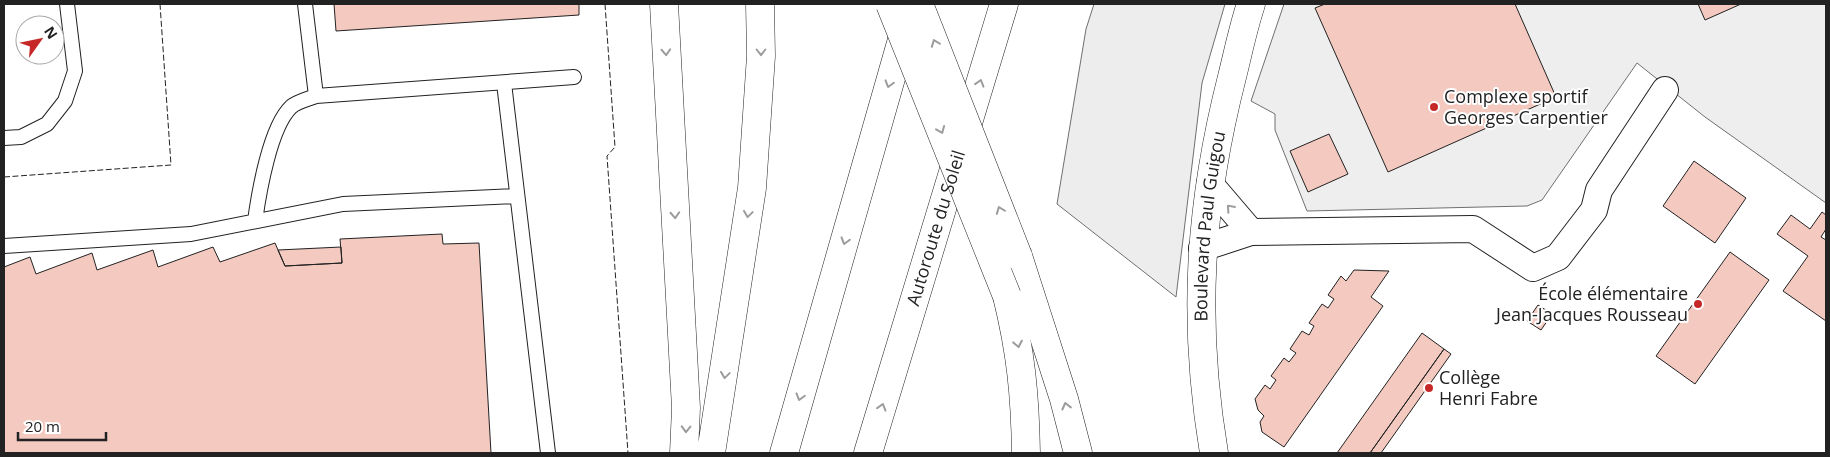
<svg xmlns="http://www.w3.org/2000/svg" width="1830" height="457" font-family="'Open Sans',sans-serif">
<rect width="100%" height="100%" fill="#fff"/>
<path fill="#eee" stroke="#6f6f6f" d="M1284,4h542v199l-121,-86 -68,-54 -95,137 -15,6 -220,5 -32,-81v-16l-24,-13z"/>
<path fill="#ededed" stroke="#6f6f6f" d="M1094,4h131l-23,79 -26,214 -119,-93 29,-175z"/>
<path fill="#f3c9c0" stroke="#222" d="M334,4h245v11l-243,16z
M1325,4h190l41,93 -168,75 -73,-164z
M1698,4h43l-36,16z
M1329,134l19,40 -40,18 -18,-41z
M1694,161l52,37 -31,45 -52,-37z
M1822,212l4,3v14l-5,8 5,3v81l-43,-30 25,-35 -31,-22 14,-19 19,14z
M442,234l1,10 36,-1 12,210h-487v-186l26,-10 6,17 56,-21 5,17 56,-20 5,17 55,-20 7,15 55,-19 10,23 57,-3 -2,-24z
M341,247l1,16 -57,3 -7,-16z
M1730,252l39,28 -74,104 -39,-28z
M1354,270l35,1 -18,26 12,9 -99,141 -22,-15 -2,-10 4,-6 -6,-6 -3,-11 10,-14 5,4 6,-9 -5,-4 13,-18 5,4 7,-9 -6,-4 12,-18 7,4 5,-9 -5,-3 13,-19 6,4 6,-9 -6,-4 13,-19 5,5z
M1538,305l14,9 -11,16 -14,-9z
M1422,333l22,16 -74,104h-33z
M1444,349l7,5 -70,99h-11z"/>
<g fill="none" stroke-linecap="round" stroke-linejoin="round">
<defs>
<path id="service" d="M305,4l11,92
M504,83l44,370
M4,138l17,-1 26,-13 18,-23 10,-30 -8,-67
M255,221c4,-29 15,-94 36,-114 5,-5 17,-8 25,-11l258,-19
M4,246l187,-12 152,-30 174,-8"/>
<path id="minor" d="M1210,184l41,48
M1202,248l49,-16 222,-3 60,39 25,-11 36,-47 5,-20 66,-100"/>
<g id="tertiary">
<path d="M1007,296c14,57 18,99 19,157"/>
<path id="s1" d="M1214,453c-22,-131 -15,-247 18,-376 6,-24 11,-49 19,-73"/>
</g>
<path id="primary" d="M664,4l22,404 -2,45
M1018,256l46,143 14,54
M711,453l41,-265 9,-132 -1,-52"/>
<g id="motorway">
<path d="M784,453l123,-431"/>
<path id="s2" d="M868,453l136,-449"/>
</g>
</defs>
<use href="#service" stroke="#222" stroke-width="16"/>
<use href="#minor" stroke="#222" stroke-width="28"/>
<use href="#tertiary" stroke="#222" stroke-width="29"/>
<use href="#primary" stroke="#222" stroke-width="29"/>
<use href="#motorway" stroke="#222" stroke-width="29"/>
<use href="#service" stroke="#fff" stroke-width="14"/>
<use href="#minor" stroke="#fff" stroke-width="26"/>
<use href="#tertiary" stroke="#fff" stroke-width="28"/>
<use href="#primary" stroke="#fff" stroke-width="28"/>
<use href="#motorway" stroke="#fff" stroke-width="28"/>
<defs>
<path id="tertiary-bridge" d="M890,4l117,292"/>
<path id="primary-bridge" d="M919,4l99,252"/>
</defs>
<use href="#tertiary-bridge" stroke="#222" stroke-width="29" stroke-linecap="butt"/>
<use href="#primary-bridge" stroke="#222" stroke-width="29" stroke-linecap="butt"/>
<use href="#tertiary-bridge" stroke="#fff" stroke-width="28"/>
<use href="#primary-bridge" stroke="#fff" stroke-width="28"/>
<path stroke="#222" stroke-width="1" stroke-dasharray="6 2.5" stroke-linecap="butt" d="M605,4l10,143 -8,9 21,297
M4,177l167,-12 -11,-161"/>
</g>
<defs><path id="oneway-chevron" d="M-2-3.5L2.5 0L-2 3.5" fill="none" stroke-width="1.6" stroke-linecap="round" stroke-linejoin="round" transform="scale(1.25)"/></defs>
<g stroke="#9c9c9c">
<use href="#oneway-chevron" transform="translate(935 43) rotate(-111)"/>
<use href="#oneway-chevron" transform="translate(666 52) rotate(87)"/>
<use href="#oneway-chevron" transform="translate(761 52) rotate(90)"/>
<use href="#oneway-chevron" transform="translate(980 83) rotate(-73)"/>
<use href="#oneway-chevron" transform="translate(889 84) rotate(106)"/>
<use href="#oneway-chevron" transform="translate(941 130) rotate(68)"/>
<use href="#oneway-chevron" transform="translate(1230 208) rotate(-131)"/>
<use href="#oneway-chevron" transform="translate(1000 210) rotate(-111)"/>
<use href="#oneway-chevron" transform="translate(748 214) rotate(98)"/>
<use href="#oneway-chevron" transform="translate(675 215) rotate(87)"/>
<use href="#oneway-chevron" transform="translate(845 241) rotate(106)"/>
<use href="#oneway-chevron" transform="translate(1018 344) rotate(79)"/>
<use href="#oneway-chevron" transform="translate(725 375) rotate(98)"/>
<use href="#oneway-chevron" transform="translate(800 397) rotate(106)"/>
<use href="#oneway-chevron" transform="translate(1066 406) rotate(-104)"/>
<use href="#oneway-chevron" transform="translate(882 407) rotate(-73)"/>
<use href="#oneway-chevron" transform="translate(686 429) rotate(91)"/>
</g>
<g fill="#c62828" stroke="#fff" stroke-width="2">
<circle cx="1434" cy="107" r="5"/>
<circle cx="1698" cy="304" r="5"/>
<circle cx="1429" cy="388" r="5"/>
</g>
<g text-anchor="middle" stroke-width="4" stroke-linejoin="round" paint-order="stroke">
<g font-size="18" fill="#222" stroke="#fff" text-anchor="start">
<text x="1444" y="103">Complexe sportif<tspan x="1444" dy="21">Georges Carpentier</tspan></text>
<text x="1688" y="300" text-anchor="end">École élémentaire<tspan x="1688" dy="21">Jean-Jacques Rousseau</tspan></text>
<text x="1439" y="384">Collège<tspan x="1439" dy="21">Henri Fabre</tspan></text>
</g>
<g font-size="18" fill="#222" stroke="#fff">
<text dy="6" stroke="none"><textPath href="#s1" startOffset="228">Boulevard Paul Guigou</textPath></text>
<text dy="6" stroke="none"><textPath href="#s2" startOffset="235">Autoroute du Soleil</textPath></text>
</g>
</g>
<rect width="1830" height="457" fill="none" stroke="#222222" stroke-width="10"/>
<g transform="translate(40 40) rotate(57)"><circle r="24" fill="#ffffff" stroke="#a7a7a7"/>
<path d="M0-4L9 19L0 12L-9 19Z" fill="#c62828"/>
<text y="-8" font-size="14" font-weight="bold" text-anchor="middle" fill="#222222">N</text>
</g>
<path d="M18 432v8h88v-8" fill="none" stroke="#222222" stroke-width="2.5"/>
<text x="25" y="432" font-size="15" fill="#222222" stroke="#ffffff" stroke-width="4" paint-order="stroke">20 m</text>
</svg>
